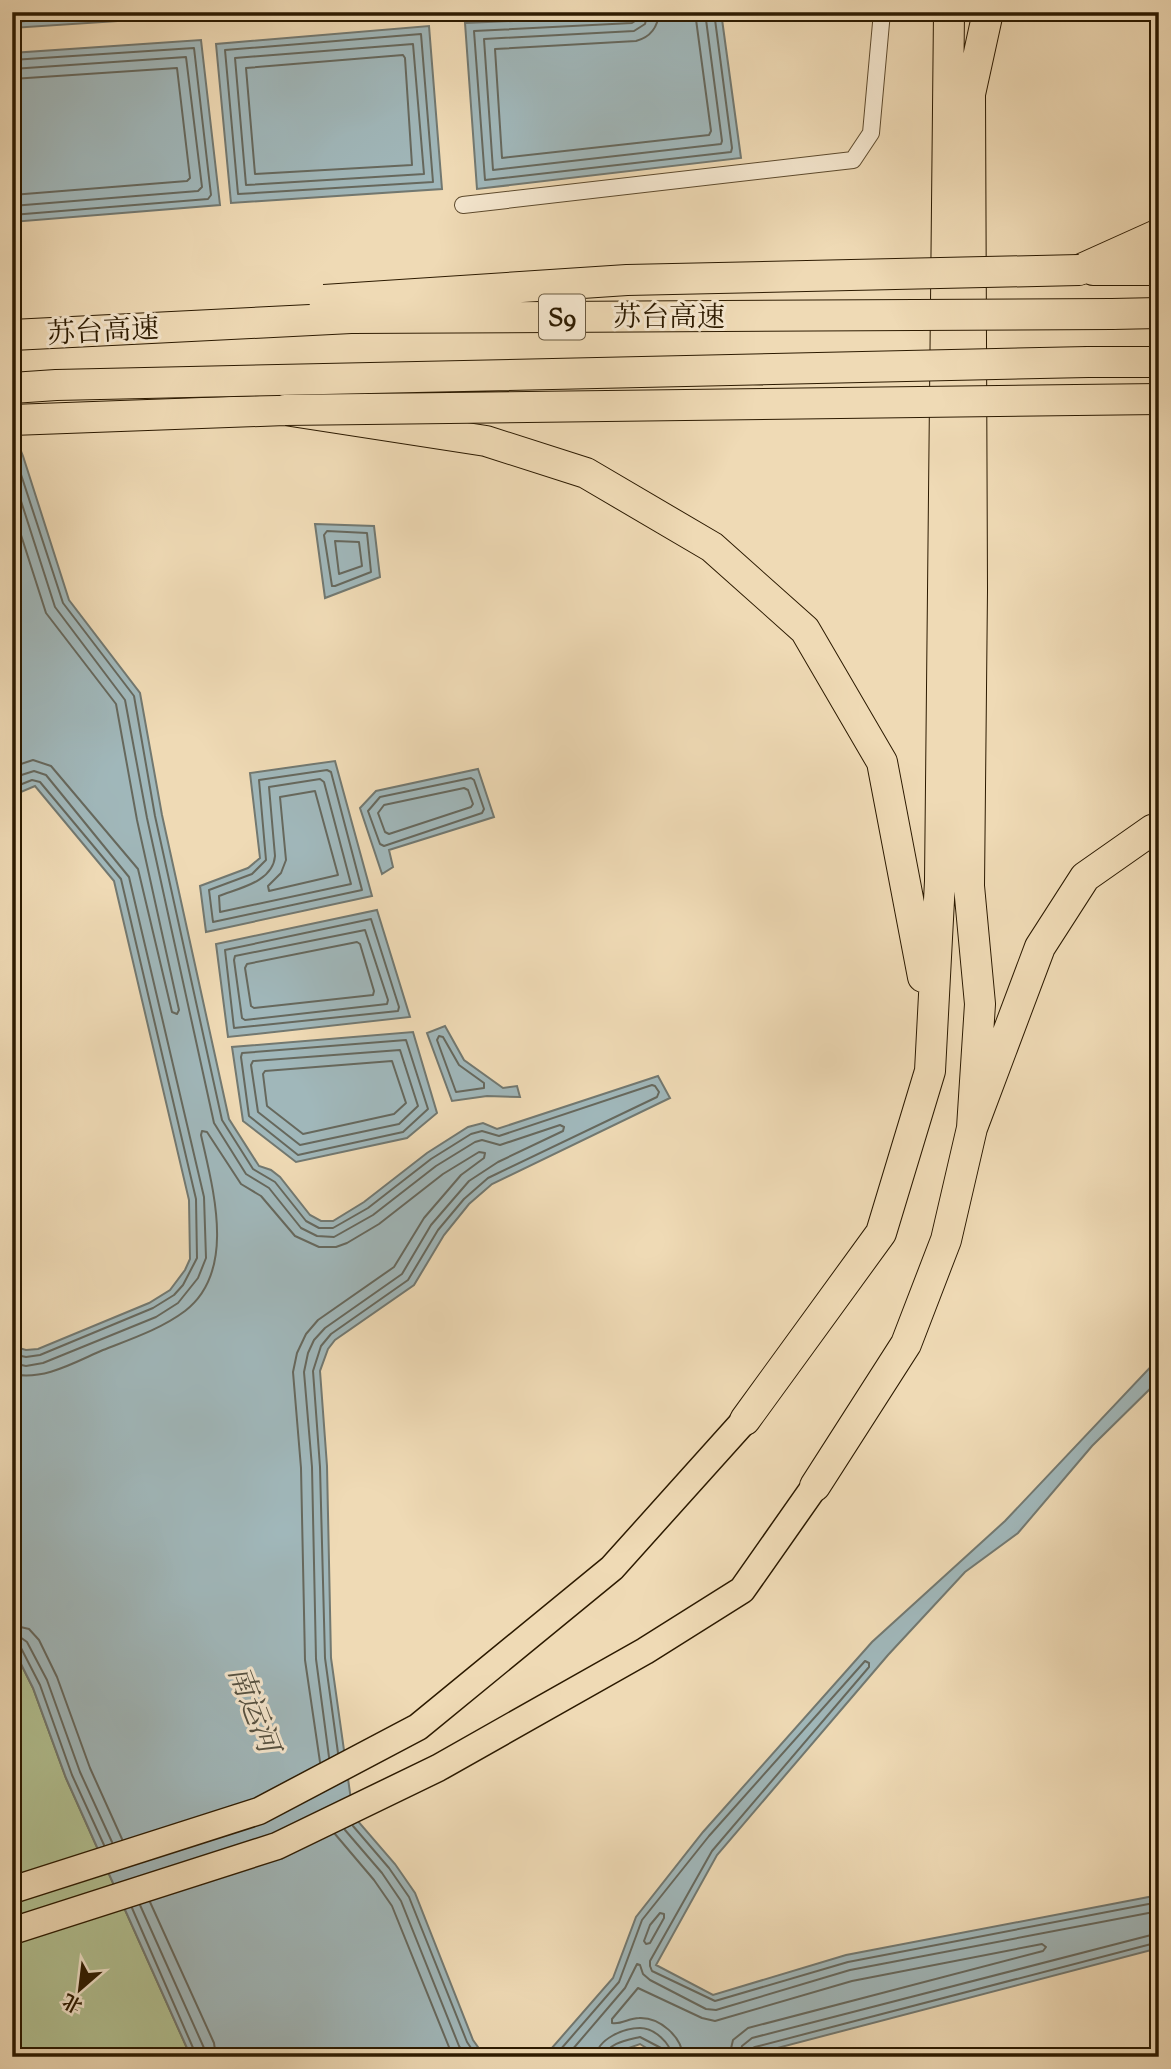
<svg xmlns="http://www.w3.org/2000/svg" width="1171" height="2069" font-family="'Sorts Mill Goudy','Noto Serif SC',serif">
<rect width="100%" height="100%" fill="#efdab5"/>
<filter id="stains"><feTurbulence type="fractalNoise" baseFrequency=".00286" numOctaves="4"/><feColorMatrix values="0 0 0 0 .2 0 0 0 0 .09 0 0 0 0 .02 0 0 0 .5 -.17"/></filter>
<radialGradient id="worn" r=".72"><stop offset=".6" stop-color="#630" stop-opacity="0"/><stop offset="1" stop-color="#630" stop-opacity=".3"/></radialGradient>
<path fill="#b2c192" stroke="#6f6e49" stroke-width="2" d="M12,1646l21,42 33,90 125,279h-179z"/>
<path fill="#a0b7ba" stroke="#727870" stroke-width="2" d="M12,12h243l-243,16z
M721,12l20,146 -264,31 -12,-166z
M429,26l13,163 -211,14 -15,-159z
M201,40l19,165 -208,17v-169z
M12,429l11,27 46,144 71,93 22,122 67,304 30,47 12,4 9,7 30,38 11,6h12l31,-19 63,-49 41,-26 15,-4 14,6 161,-53 12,22 -178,86 -23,20 -25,31 -30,50 -79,55 -7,9 -8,22 7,95 4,192 21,149 4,12 39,45 20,29 58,147 12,17h-294l-125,-279 -33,-90 -21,-42v-300l14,4 12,-1 111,-46 21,-13 15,-20 5,-11 -1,-59 -75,-319 -79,-95 -19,8 -4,7v-126l3,-13 -3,-11z
M315,524l59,2 6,51 -55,21z
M335,761l37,135 -166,36 -6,-46 48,-18 12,-10 -10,-85z
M478,769l16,48 -105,33 4,17 -11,7 -22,-66 16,-17z
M377,910l33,107 -182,20 -12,-93z
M445,1026l19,34 39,28 14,-2 3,11 -33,-1 -35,5 -25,-68z
M413,1032l24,81 -30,25 -111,24 -53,-41 -11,-74z
M1159,1358v22l-67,66 -74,87 -53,39 -77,83 -171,200 -61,110 57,30 133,-40 313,-60v53l-416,109h-82l-21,-13 -37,13h-59l69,-79 23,-61 67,-85 169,-190 133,-121z"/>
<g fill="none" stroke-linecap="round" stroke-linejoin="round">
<path stroke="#66685d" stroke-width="2" d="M640,12l-2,7 -6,4 -158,8 11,149 246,-28 1,-4 -18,-136
M648,12l-3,12 -11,7 -150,8 9,131 228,-26 1,-3 -17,-129
M659,12c-1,15 -8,25 -23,29l-141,8 7,109 207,-23 2,-4 -16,-119
M12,22l138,-10
M421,34l12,148 -195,12 -13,-144z
M413,44l11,130 -178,11 -11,-127z
M403,55l2,3 7,107 -157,9 -9,-106z
M12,60l182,-12 17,147 -3,4 -196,16
M12,69l174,-12 16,130 -4,4 -186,15
M12,79l165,-11 13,110 -3,3 -175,14
M12,447l51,156 71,93 21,120 67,304 31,49 22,13 31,39 13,7h14l35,-20 63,-49 40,-25 11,-3 17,5 153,-51 3,1 4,6 -2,5 -169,81 -24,21 -26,31 -30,50 -77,54 -10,12 -8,25 7,96 5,191 13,95
M12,473l43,134 70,93 22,118 67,305 32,51 23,14 32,40 16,8 17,1 39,-22 63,-49 39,-24 7,-2 18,5 60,-20 4,2 -1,4 -65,31 -29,19 -38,44 -29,49 -77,54 -11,12 -6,13 -4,19 8,95 4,192 13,98
M12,507l34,106 70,91 21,116 42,190 -2,4 -5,-2 -34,-143 -87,-103 -18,-6 -21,7
M327,531l40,2 4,39 -36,14h-3l-8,-51z
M335,541l24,1 3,24 -23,8z
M327,770l4,2 31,118 -149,32 -4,-32 43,-16 14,-14 -7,-80z
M12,778l22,-7 12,4 83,102 75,320 2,61 -8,20 -20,25 -22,14 -113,46 -17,3 -14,-3
M471,778l3,2 10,29 -2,4 -98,33 -4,-2 -12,-33 12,-14z
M320,779l4,3 27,102 -131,28 -1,-16c20,-8 54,-14 56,-40l-6,-69z
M12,788l20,-8 8,2 81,97 75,320 1,59 -14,27 -9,10 -21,13 -113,47 -14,2 -14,-3
M464,788l4,2 5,14 -2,3 -82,27 -4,-2 -7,-19 6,-8z
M315,791l23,84 -69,16 -1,-5 13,-13 5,-13 -6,-63z
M371,919l28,88 -1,4 -164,17 -9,-78z
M365,930l23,70 -1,4 -142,16 -3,-2 -8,-58 1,-4z
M357,942l3,2 14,47 -1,4 -119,13 -3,-2 -6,-38 2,-4z
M439,1036l4,1 16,28 25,18v5l-28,4 -19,-52z
M406,1040l22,69 -25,23 -105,23 -49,-39 -8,-59 1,-4z
M400,1050l18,56 -19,18 -99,21 -42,-33 -7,-47 2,-4z
M392,1061l14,42 -12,11 -91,20 -36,-28 -4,-32 2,-3z
M12,1374c32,7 63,-12 91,-24 28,-11 58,-21 82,-39 52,-40 28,-122 16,-176l1,-4 5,1 34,52 20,12 34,40 24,11h17l11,-4 32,-19 64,-50 36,-22 6,1 -1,5 -23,17 -37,43 -30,49 -76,53 -12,14 -9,19 -4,19 8,96 4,192 15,102
M12,1625l17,4 10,11 18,37 33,91 32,71
M12,1636l8,1 7,5 20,38 33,92 32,70
M12,1645l9,3 19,37 32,90 32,70
M353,1826l36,42 20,29 58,145 10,15
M345,1830l37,43 19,28 58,145 7,11
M335,1834l39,46 18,26 61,151
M150,1902l64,141 2,14
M140,1905l64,143 2,9
M132,1908l65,149
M660,1913l4,1v4l-14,25 -4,1 -2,-3 6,-16z
M554,2057l65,-75 23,-62 67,-84 156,-175 4,2v4l-157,184 -62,110v5l2,5 63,30 133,-39 311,-60
M566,2057l59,-69 12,-24 3,1 3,9 7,6 56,29 10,1 134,-40 309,-59
M596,2057c1,-18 28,-29 44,-29 14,0 31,15 32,29
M605,2057c2,-14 23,-17 35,-20l21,11 2,9
M683,2057c-1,-20 -23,-40 -44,-39 -10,0 -18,7 -27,5v-4l26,-31 64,30 13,3 137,-40 190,-37 4,3 -3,4 -295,77 -15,12 -4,17
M739,2057l3,-11 10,-8 407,-105
M748,2057l1,-7 6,-3 404,-105"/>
<defs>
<path id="street" d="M463,205l390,-45 18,-27 11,-121"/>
<path id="primary" d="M12,1890l247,-79 159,-84 194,-159 133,-148
M12,1931l265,-85 161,-78 207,-117 97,-61 73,-104"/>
<path id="highway" d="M1079,270l80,-36
M1093,270h66
M1112,314l47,-1
M1088,362h71
M1076,400l83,-1
M12,420l273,-10 201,31 100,32 126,74 93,83 77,132 41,215
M972,1128l8,-124 -11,-118 3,-296 -2,-496 18,-82
M745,1420l136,-187 49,-162 10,-190 9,-869
M815,1486l91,-142 40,-104 26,-112 68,-181 45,-70 67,-47 7,-2"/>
</defs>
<use href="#street" stroke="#5d4a2d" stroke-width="18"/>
<use href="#primary" stroke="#2c1a00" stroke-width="29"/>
<use href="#highway" stroke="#2c1a00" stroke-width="32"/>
<use href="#street" stroke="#f5e7cf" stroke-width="16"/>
<use href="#primary" stroke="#efdab5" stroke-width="26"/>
<use href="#highway" stroke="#efdab5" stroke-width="30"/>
<defs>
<path id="highway-bridge" d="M324,300l303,-20 452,-10
M12,335l339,-17 761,-4
M12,388l44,-3 1032,-23
M285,410l791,-10"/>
</defs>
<use href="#highway-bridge" stroke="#2c1a00" stroke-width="32" stroke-linecap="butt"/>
<use href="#highway-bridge" stroke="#efdab5" stroke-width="30"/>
</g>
<g text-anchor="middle" stroke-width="6" stroke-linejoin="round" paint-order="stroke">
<rect fill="#f5e7cf" stroke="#68583e" stroke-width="2" x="539" y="294.5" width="46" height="45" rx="5"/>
<g font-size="26" font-weight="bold" fill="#2c1a00">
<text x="562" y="326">S9</text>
</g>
<g font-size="28" fill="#2c1a00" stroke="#f5e7cf">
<text x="669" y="326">苏台高速</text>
<text transform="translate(103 330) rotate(-3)" y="10">苏台高速</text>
</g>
<g font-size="30" font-style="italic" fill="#555141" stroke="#f5e7cf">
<text transform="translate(254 1709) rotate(69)" y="10">南运河</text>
</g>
</g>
<rect width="1171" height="2069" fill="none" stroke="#efdab5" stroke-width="42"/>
<rect x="14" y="14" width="1143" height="2041" fill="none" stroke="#2c1a00" stroke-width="3.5"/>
<rect x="21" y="21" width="1129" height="2027" fill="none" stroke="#2c1a00" stroke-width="2"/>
<g transform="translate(80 1989) rotate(208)" stroke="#f5e7cf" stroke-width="5" paint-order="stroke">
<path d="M0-5L12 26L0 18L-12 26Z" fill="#2c1a00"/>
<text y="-10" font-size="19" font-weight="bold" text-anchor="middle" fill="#2c1a00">北</text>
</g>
<rect width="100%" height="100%" filter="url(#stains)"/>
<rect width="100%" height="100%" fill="url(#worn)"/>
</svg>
